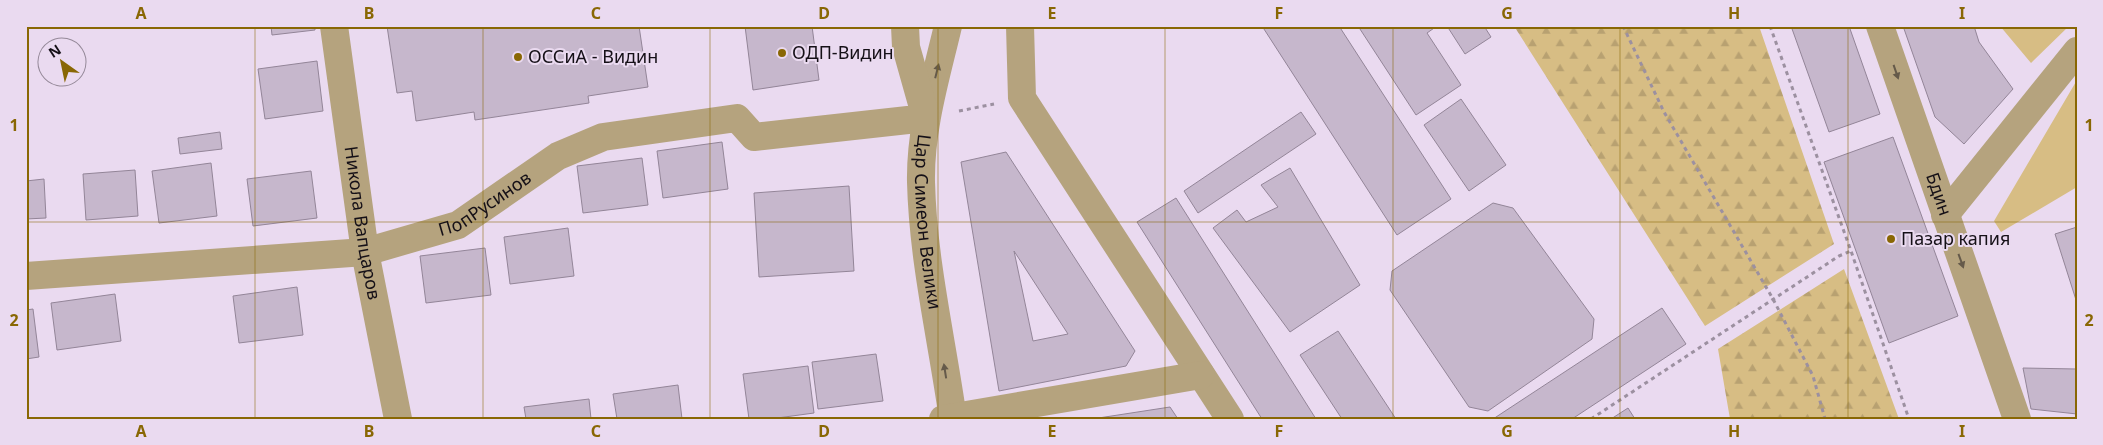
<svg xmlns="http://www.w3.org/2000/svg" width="2103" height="445" font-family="'Noto Sans',sans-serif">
<defs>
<pattern id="forest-firs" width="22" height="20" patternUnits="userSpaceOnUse" patternTransform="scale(1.25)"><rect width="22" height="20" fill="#d7bd84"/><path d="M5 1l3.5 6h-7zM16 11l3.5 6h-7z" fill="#b8a171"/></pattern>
</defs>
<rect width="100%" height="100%" fill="#eadaf0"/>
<path fill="#d7bd84" d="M2000,26h69l-38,37z
M2077,80v107l-76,45 -7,-11z"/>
<path fill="url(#forest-firs)" d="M1514,26h245l75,218 -129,82z
M1844,269l55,150h-169l-12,-70z"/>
<path fill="#c6b7cc" stroke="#938598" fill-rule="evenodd" d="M271,26h44v4l-43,5z
M387,26h252l9,61 -60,9 1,7 -114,17 -1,-8 -58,9 -4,-30 -15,2z
M745,26h67l7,54 -66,10z
M1262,26h77l112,173 -54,36z
M1358,26h79l-10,7 34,52 -45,30z
M1447,26h37l7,11 -26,17z
M1791,26h58l31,88 -51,18z
M1903,26h71l5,16 34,47 -49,55 -29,-27z
M317,61l6,50 -58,8 -7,-50z
M1461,99l45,66 -37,26 -45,-66z
M1301,112l15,22 -118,79 -14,-22z
M220,132l2,17 -42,5 -2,-16z
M1893,137l65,179 -69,27 -65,-181z
M722,142l6,47 -65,9 -6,-47z
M1006,152l129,199 -9,15 -127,25 -38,-229zM1014,251l54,83 -35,7z
M642,158l6,47 -65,8 -6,-47z
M211,163l6,53 -58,7 -7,-52z
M1290,168l70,117 -70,47 -77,-104 24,-18 9,12 32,-15 -17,-22z
M135,170l3,46 -52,4 -3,-46z
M311,171l6,47 -64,8 -6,-47z
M44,179l2,39 -20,1v-38z
M849,186l5,85 -95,6 -5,-84z
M1176,198l140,221h-54l-125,-197z
M1493,203l20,5 81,111 -2,20 -104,72 -19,-4 -79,-117 2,-19z
M2077,227v76l-22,-69z
M568,228l6,48 -64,8 -6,-47z
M485,248l6,47 -65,8 -6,-47z
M297,287l6,48 -64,8 -6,-47z
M115,294l6,47 -64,9 -6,-47z
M1662,308l24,36 -114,75h-79z
M33,309l6,48 -13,2v-49z
M1338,331l58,88h-54l-42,-64z
M876,354l7,47 -65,8 -6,-47z
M808,366l6,47 -44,6h-21l-6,-45z
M2023,368l54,1v45l-46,-5z
M678,385l4,34h-65l-4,-25z
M589,399l2,20h-65l-2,-12z
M1170,407l8,12h-86z
M1628,408l7,11h-24z"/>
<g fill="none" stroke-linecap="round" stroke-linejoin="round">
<path stroke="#9c90a0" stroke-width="3" stroke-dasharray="4 4" stroke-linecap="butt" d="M1623,26l41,86 109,187 40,77 12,43
M1770,26l81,225 58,168
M959,111l35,-7
M1591,419l248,-163 12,-5"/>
<g stroke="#b5a37e" stroke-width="28">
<path id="s1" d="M334,26l31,226 33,167"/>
<path id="s2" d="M948,26c-12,51 -28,103 -27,156 2,80 21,158 32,237"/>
<path d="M1020,26l2,72 208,321"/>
<path id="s3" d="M1880,26l137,393"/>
<path d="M1945,215l132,-164"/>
<path id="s4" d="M26,276l339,-24 93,-27 100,-69 45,-19 134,-19 17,19 172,-19 -20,-71 -1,-21"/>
<path d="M943,419l258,-44"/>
</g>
</g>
<defs><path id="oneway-solid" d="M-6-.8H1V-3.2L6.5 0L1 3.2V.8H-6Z" transform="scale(1.25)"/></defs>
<g fill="#655a4a">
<use href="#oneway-solid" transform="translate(937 71) rotate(-76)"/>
<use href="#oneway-solid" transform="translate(1896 72) rotate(71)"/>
<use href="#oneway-solid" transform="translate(1961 261) rotate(70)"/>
<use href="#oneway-solid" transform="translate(945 371) rotate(-99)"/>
</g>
<path fill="none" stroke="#896704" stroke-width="1" stroke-opacity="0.55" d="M255,26v393M483,26v393M710,26v393M938,26v393M1165,26v393M1393,26v393M1620,26v393M1848,26v393M26,222h2051"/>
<g fill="#896704" stroke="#eadaf0" stroke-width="2">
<circle cx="782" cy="53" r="5"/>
<circle cx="518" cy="57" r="5"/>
<circle cx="1891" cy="239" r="5"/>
</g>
<g text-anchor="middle" stroke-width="4" stroke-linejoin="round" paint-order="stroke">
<g font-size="18" fill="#151017" stroke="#eadaf0" text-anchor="start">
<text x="792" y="59">ОДП-Видин</text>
<text x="528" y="63">ОССиА - Видин</text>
<text x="1901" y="245">Пазар капия</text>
</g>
<g font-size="18" fill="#151017" stroke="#eadaf0">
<text dy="6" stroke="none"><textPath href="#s3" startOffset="178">Бдин</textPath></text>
<text dy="6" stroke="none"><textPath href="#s4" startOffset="470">ПопРусинов</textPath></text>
<text dy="6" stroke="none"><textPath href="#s2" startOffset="199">Цар Симеон Велики</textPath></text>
<text dy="6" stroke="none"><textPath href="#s1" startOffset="199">Никола Вапцаров</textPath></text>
</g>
</g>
<rect width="2103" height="445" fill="none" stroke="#eadaf0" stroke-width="55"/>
<g transform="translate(62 62) rotate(327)"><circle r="24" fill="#eadaf0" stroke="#958999"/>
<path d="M0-4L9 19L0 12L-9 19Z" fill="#896704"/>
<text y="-8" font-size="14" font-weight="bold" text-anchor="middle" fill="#151017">N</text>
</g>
<rect x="28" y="28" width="2048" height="390" fill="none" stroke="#896704" stroke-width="2"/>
<g font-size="16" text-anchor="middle" font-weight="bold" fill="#896704">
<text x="141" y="19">A</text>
<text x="369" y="19">B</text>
<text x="596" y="19">C</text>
<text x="824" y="19">D</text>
<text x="1052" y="19">E</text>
<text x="1279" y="19">F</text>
<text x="1507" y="19">G</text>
<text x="1734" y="19">H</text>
<text x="1962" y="19">I</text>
<text x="14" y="131">1</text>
<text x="2089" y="131">1</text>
<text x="14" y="326">2</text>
<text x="2089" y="326">2</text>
<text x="141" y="437">A</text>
<text x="369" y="437">B</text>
<text x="596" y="437">C</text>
<text x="824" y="437">D</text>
<text x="1052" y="437">E</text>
<text x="1279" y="437">F</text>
<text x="1507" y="437">G</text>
<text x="1734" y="437">H</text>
<text x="1962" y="437">I</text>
</g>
</svg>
